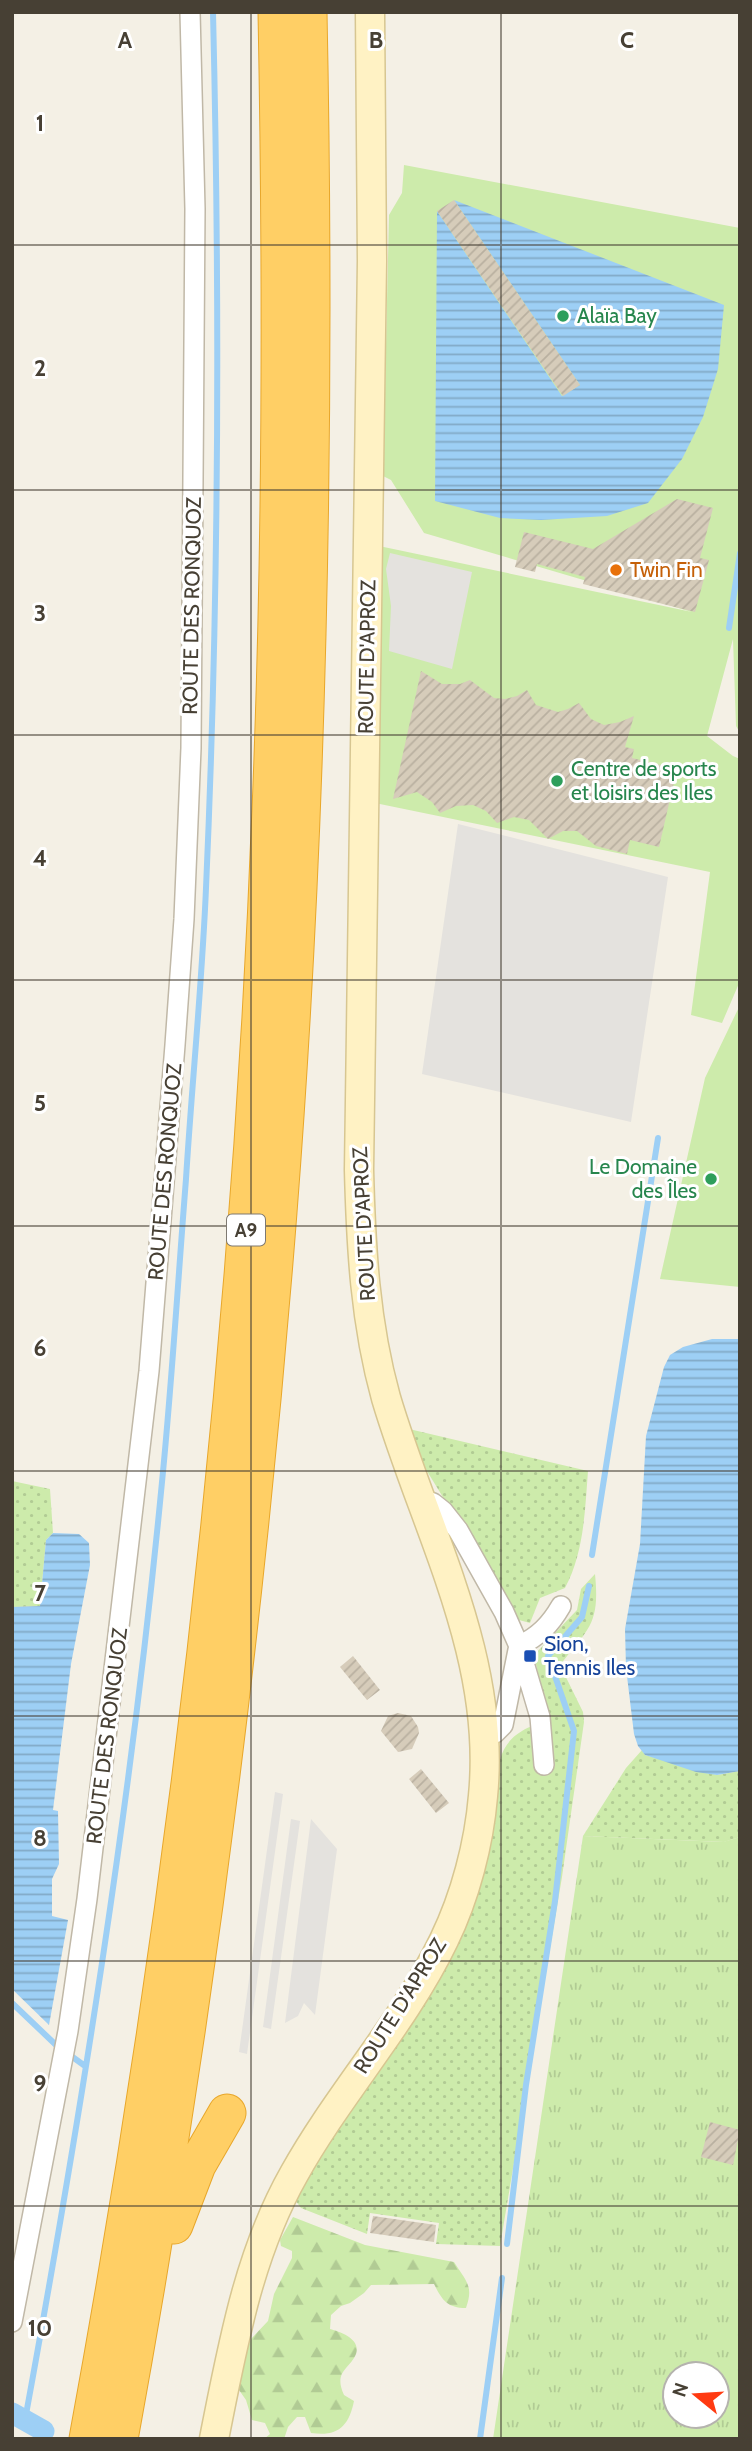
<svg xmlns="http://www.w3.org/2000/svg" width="752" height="2451" font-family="Cabin,sans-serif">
<defs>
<pattern id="grass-dots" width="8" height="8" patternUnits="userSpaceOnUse" patternTransform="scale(1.75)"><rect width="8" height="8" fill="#cdebab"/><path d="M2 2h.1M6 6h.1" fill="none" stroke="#b1cb94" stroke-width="1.8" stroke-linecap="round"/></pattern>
<pattern id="forest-firs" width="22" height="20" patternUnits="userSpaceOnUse" patternTransform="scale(1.75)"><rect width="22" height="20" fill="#cdebab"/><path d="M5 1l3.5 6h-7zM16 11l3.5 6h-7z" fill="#b1cb94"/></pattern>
<pattern id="park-tufts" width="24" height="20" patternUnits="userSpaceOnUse" patternTransform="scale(1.75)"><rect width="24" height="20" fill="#cdebab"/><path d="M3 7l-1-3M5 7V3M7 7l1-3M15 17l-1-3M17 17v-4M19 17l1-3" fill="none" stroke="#b1cb94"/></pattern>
<pattern id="water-rules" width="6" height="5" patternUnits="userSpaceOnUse" patternTransform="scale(1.75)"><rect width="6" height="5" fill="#9dcff5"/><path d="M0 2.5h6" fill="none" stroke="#82a9c7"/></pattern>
<pattern id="building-hatch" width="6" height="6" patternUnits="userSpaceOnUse" patternTransform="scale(1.75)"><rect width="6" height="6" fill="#d6ccba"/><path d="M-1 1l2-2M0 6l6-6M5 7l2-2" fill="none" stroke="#b9b0a0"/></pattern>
</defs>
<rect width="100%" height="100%" fill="#f4f0e5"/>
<path fill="url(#grass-dots)" d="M409,1429l179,42c-3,39 -4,82 -23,117l-25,10 -10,25 -11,-3 -13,-20 -84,-137z
M12,1481l38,8 3,44 -7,7 -6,66 -28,1z
M595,1574c5,50 -6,54 -35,91l23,47 1,10 -22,155 -62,369 -64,-2 3,-21 -69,-10 -3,21 -66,-26 -6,-8 40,-70 161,-323c1,-29 -2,-60 26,-76 7,-5 18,-7 26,-11l-14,-65 43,-45 4,-21z
M642,1750l3,5 72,20 23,-4v66l-16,5 -141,-6 43,-68z"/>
<path fill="url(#forest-firs)" d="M293,2217l72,28 89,17c12,19 20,24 12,46 -19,0 -24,-8 -32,-24l-63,1 -7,8 -14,10 -9,3 -10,9 -1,14c11,3 31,10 26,25 -6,15 -23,17 -12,41l10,6c-5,25 -16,36 -43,32l-6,-16h-8l-9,10 -4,12h-20l6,-5 -5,-11 -13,-3 -6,-20 -7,-10 -1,-17 13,-34 17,-18 6,-27 18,-36v-7l-11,-5 -1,-6z"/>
<path fill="url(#park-tufts)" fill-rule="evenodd" d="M583,1836l140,6 17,-5v602h-247zM675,2374h42v42h-42z"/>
<path fill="#cdebab" d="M404,165l336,63v505l-4,-7 -3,-87 -26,97 26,20 7,3v222l-18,42 -31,-8 19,-143 -335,-69 4,-257 313,66 -268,-79 -33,-53 -8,-4 6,-261 13,-22z
M740,1005v282l-80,-8 45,-201z"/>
<path fill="#e4e2de" d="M390,553l82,19 -20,97 -63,-18 2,-45 -5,-37z
M458,824l210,53 -37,245 -209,-48z
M275,1792l8,2 -36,260 -8,-2z
M291,1819l9,2 -29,208 -8,-2z
M311,1819l26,30 -22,166 -11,-12 -6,13 -13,7z"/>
<path fill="url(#water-rules)" d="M454,200l270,105 -6,64 -15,48 -21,42 -34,44 -41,13 -66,4 -41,-2 -65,-17 2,-290 125,185 18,-11z
M712,1339h28v432l-23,4 -21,-3 -51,-17 -7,-9 -4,-12 -8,-66 -1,-39 15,-85 6,-108 18,-69 6,-12 13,-8z
M53,1533l26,1 10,9 1,22 -19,99 -18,146 5,1 1,53 -7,15v37l16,4 -19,105 -37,-36v-382l28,-1 6,-66z"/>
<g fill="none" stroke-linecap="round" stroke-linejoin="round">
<path stroke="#9dcff5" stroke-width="6" d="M729,628l11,-75
M592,1555l66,-417
M12,2003l44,42 29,21
M507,2244l19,-159 29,-184 19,-170 -26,-75 34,-39 7,-31
M25,2420c57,-311 107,-624 137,-938 10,-101 16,-202 24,-303 6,-97 16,-194 20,-291 13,-292 14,-584 7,-876
M480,2439l22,-161"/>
<path stroke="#9dcff5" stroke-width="21" d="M12,2413l32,18"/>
</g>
<path fill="url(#building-hatch)" d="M454,200l126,185 -17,11 -126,-185z
M677,499l36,9 -13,50 9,2 -14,52 -112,-28 2,-7 -48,-13 -2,8 -20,-5 9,-35 69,17z
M421,671l21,13h18l10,-4 24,18 11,1 12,-3 10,-6 9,15 22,7 10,-3 11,-6 12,16 13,6 16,-3 14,-6 -9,31 9,2 -2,9 45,11 -18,78 -29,-7 -3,14 -31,-8 -19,-15h-14l-15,8 -19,-19 -15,-3 -17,6 -11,-12 -13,-6 -17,1 -16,7 -8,-11 -15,-10 -24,7z
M353,1656l27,34 -13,10 -27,-33z
M398,1713l13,3 7,11 1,6 -7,16 -14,3 -17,-21 7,-15z
M421,1769l28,34 -13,10 -27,-34z
M710,2122l30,8 -7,35 -32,-8z
M373,2216l63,9 -2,17 -64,-9z"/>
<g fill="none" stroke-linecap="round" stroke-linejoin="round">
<defs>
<path id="street" d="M421,1499l12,4 10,8 15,19 46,82 15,34 21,71 4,48
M519,1646c20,-10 31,-21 42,-40
M485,1737l10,-4 8,-8 15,-75
M12,2322l56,-291 19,-132 62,-528 26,-326 9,-126 7,-171 4,-539 -5,-197"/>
<path id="secondary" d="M214,2439c18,-90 34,-184 80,-265 45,-81 110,-151 150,-234 21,-43 35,-96 39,-144 14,-141 -58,-266 -97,-398 -21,-75 -25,-151 -27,-228l13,-909 -2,-249"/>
<path id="highway" d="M174,2225l23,-60 30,-52
M88,2439c99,-538 162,-1084 183,-1630 11,-266 11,-531 6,-797
M119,2439c74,-406 127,-815 159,-1227 31,-399 38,-800 30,-1200"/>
</defs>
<use href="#street" stroke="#c0b8a7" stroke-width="22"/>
<use href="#secondary" stroke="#d7c691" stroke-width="31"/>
<use href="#highway" stroke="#e8a72b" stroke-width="39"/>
<use href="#street" stroke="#fff" stroke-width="19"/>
<use href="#secondary" stroke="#fff2c4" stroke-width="28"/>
<use href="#highway" stroke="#ffcf65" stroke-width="37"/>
</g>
<path fill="none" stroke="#474034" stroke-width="2" stroke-opacity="0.55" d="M251,12v2427M501,12v2427M12,245h728M12,490h728M12,735h728M12,980h728M12,1226h728M12,1471h728M12,1716h728M12,1961h728M12,2206h728"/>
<g fill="#2e9e5b" stroke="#fff" stroke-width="2.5">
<circle cx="563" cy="316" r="7"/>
<circle cx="557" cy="781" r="7"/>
<circle cx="711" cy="1179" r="7"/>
</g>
<circle fill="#e8710a" stroke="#fff" stroke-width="2.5" cx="616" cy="570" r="7"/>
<rect fill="#1a4fb4" stroke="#fff" stroke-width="2.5" x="523" y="1649" width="14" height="14" rx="3.5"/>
<g text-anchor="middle" stroke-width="6" stroke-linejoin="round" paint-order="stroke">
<rect fill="#fff" stroke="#7e7971" stroke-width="2" x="227" y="1214.5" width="38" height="31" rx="5"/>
<g font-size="19" font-weight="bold" fill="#474034">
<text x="246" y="1237">A9</text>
</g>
<g font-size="21" fill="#27864d" stroke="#fff" text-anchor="start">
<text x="577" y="323">Alaïa Bay</text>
<text x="571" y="776">Centre de sports<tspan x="571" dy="24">et loisirs des Iles</tspan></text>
<text x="697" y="1174" text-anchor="end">Le Domaine<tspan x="697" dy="24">des Îles</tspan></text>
</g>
<g font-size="21" fill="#c56008" stroke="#fff" text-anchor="start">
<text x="630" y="577">Twin Fin</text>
</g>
<g font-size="21" fill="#474034" stroke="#fff">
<text transform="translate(192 606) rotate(-89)" y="7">ROUTE DES RONQUOZ</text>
<text transform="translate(367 657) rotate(-89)" y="7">ROUTE D'APROZ</text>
<text transform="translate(165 1172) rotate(-85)" y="7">ROUTE DES RONQUOZ</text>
<text transform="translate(364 1224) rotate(-93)" y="7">ROUTE D'APROZ</text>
<text transform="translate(107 1736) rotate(-83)" y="7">ROUTE DES RONQUOZ</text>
<text transform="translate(400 2006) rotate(-58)" y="7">ROUTE D'APROZ</text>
</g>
<g font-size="21" fill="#164399" stroke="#fff" text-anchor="start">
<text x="544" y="1651">Sion,<tspan x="544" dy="24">Tennis Iles</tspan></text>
</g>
</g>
<g font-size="23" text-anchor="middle" font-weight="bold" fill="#474034" stroke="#fff" stroke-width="6" stroke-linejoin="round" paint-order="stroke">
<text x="125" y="48">A</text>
<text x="376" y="48">B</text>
<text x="627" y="48">C</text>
<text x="40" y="131">1</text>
<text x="40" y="376">2</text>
<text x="40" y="621">3</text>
<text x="40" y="866">4</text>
<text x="40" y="1111">5</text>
<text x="40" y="1356">6</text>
<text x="40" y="1601">7</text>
<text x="40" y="1846">8</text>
<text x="40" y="2091">9</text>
<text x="40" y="2336">10</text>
</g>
<rect width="752" height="2451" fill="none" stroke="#474034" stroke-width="28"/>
<g transform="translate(696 2395) rotate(288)"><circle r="33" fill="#ffffff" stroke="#b5b3ae" stroke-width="2"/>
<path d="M0-5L12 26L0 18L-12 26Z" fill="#ff3a11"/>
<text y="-10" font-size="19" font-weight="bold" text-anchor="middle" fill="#474034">N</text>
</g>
</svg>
